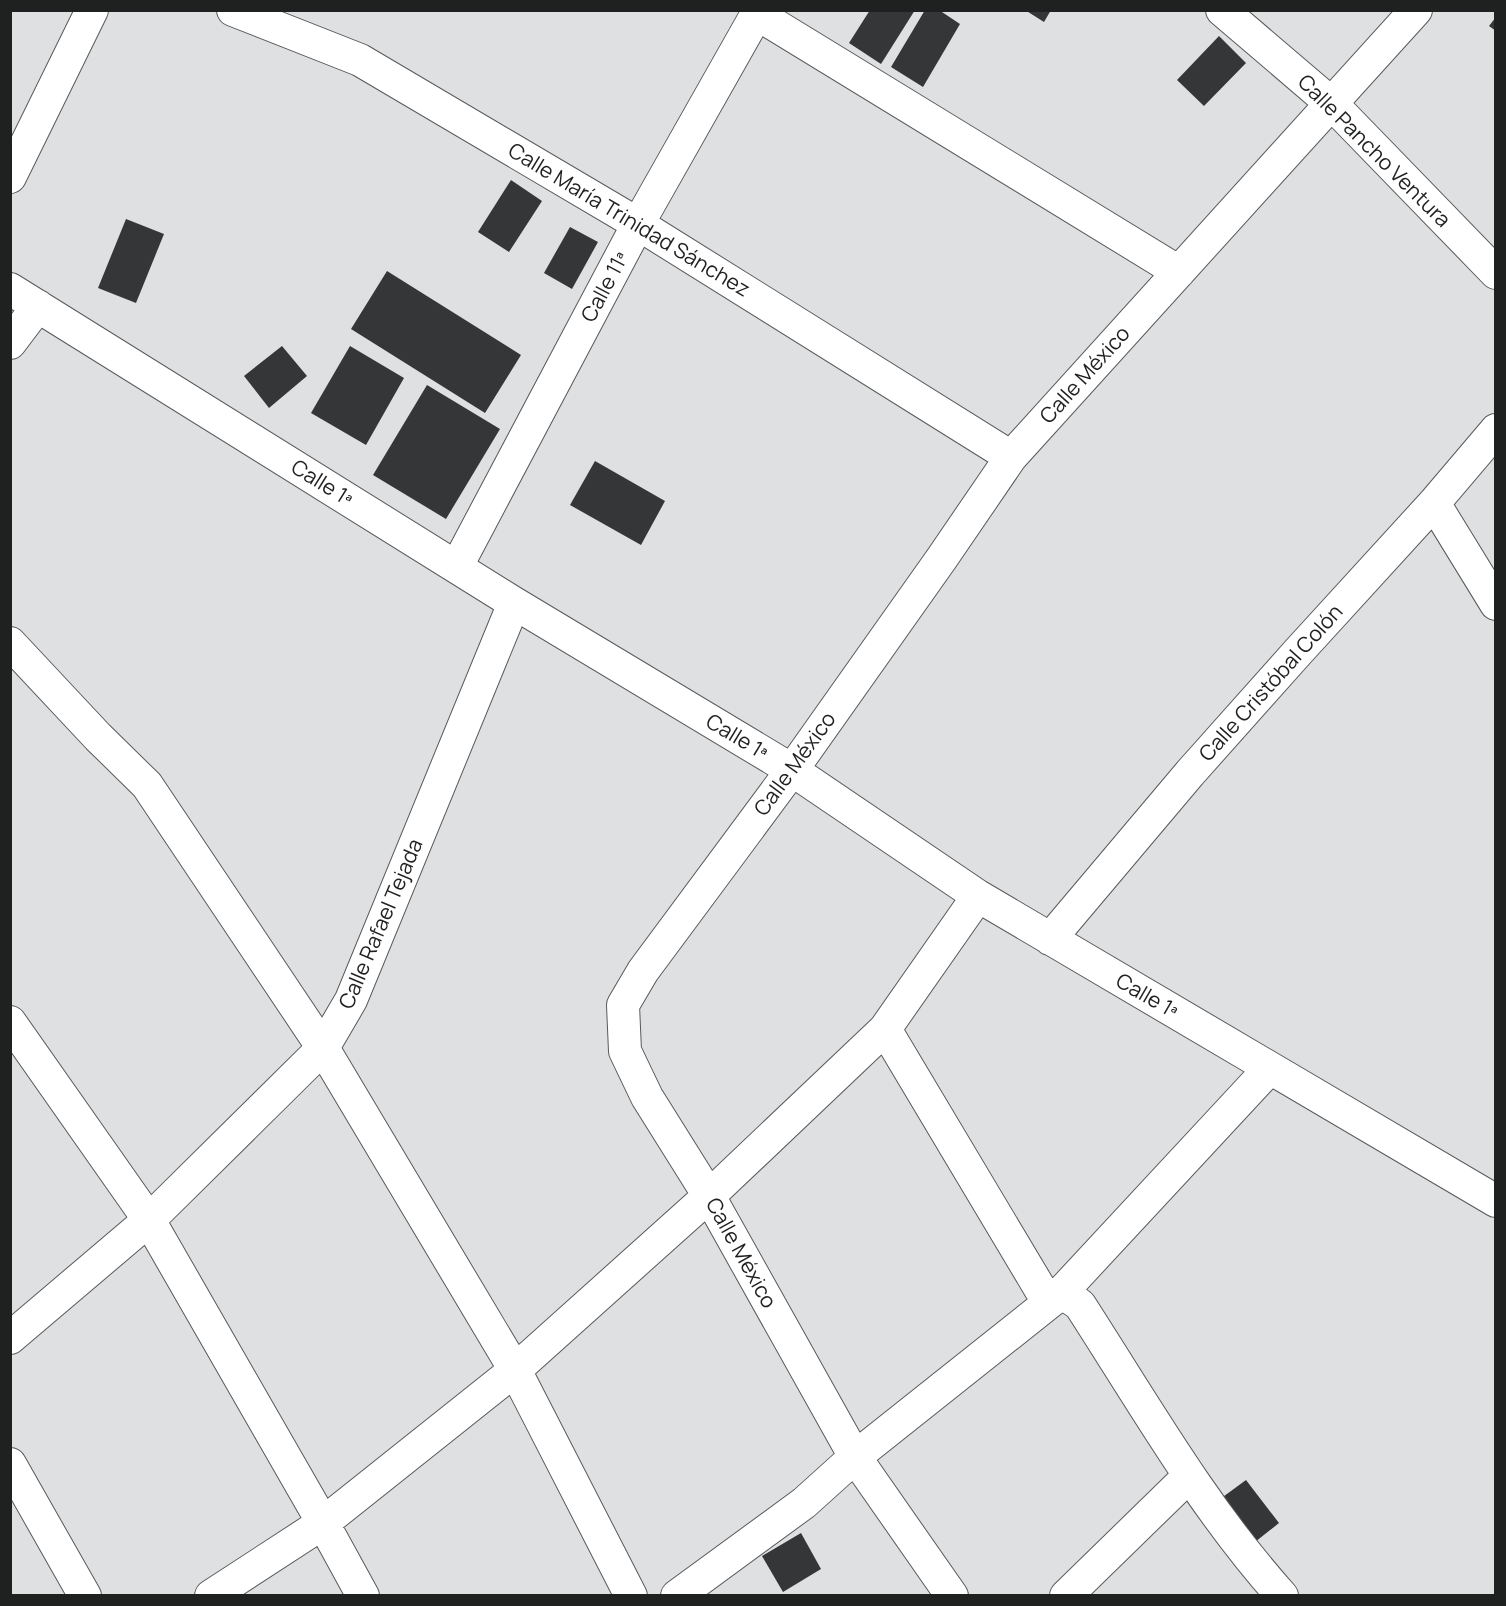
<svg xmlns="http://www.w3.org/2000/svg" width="1506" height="1606" font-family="Manrope,sans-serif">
<rect width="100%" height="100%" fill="#dfe0e2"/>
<path fill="#353638" d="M870,10h45l-34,54 -32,-21z
M925,10h14l21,14 -37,63 -32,-20z
M1025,10h26l-7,12z
M1496,17v14l-7,-5z
M1219,36l27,27 -42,43 -27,-26z
M511,180l31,21 -33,51 -31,-20z
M126,219l38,15 -28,69 -38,-15z
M570,227l28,15 -26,47 -28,-16z
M387,271l134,84 -36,58 -134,-84z
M282,346l25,30 -38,32 -25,-32z
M350,346l54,32 -38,67 -55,-32z
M427,385l73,44 -54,90 -73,-44z
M595,461l70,40 -24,44 -71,-40z
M1246,1480l33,43 -29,23 -34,-44z
M801,1533l20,36 -38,23 -21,-36z"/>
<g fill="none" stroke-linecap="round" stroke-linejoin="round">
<defs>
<path id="street" d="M233,10l127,50 278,164 373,233
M1222,10l110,94 164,169
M757,14l422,258
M10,177l82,-167
M10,289l504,314 278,167 186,126 518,305
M10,343l28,-37
M1434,503l62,101
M457,566l181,-342 121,-214
M10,643l88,94 49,48 176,263 192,322 116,226
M1050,939l140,-166 107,-120 137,-150 62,-73
M10,1022l139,198 174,303 40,73
M885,1029l157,263c7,3 13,1 20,3 7,2 13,6 18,10 64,99 123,203 202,291
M10,1338l139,-118 174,-172 28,-48 163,-397
M10,1464l75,132
M211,1596l112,-73 192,-153 194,-174 176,-167 93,-133
M677,1596l127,-93 51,-46 205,-163 210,-226
M952,1596l-97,-139 -146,-261 -62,-99 -22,-46 -2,-46 20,-34 149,-201 150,-212 69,-101 405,-447
M1066,1596l123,-120"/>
</defs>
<use href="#street" stroke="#58595b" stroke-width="34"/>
<use href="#street" stroke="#fff" stroke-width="32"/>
</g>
<g text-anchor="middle" stroke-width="6" stroke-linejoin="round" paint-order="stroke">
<g font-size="21" fill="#1f2020" stroke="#fff">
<text transform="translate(1374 151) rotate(45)" y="7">Calle Pancho Ventura</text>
<text transform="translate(629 220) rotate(31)" y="7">Calle María Trinidad Sánchez</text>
<text transform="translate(605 287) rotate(-62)" y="7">Calle 11ª</text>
<text transform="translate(1085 375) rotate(-48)" y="7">Calle México</text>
<text transform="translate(322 483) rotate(32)" y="7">Calle 1ª</text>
<text transform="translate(1271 683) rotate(-48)" y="7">Calle Cristóbal Colón</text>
<text transform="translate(737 737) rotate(31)" y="7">Calle 1ª</text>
<text transform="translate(795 764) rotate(-54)" y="7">Calle México</text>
<text transform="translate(381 924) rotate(-67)" y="7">Calle Rafael Tejada</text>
<text transform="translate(1147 996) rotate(30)" y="7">Calle 1ª</text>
<text transform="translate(741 1253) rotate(61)" y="7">Calle México</text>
</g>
</g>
<rect width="1506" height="1606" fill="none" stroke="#1f2020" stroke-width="24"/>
</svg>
